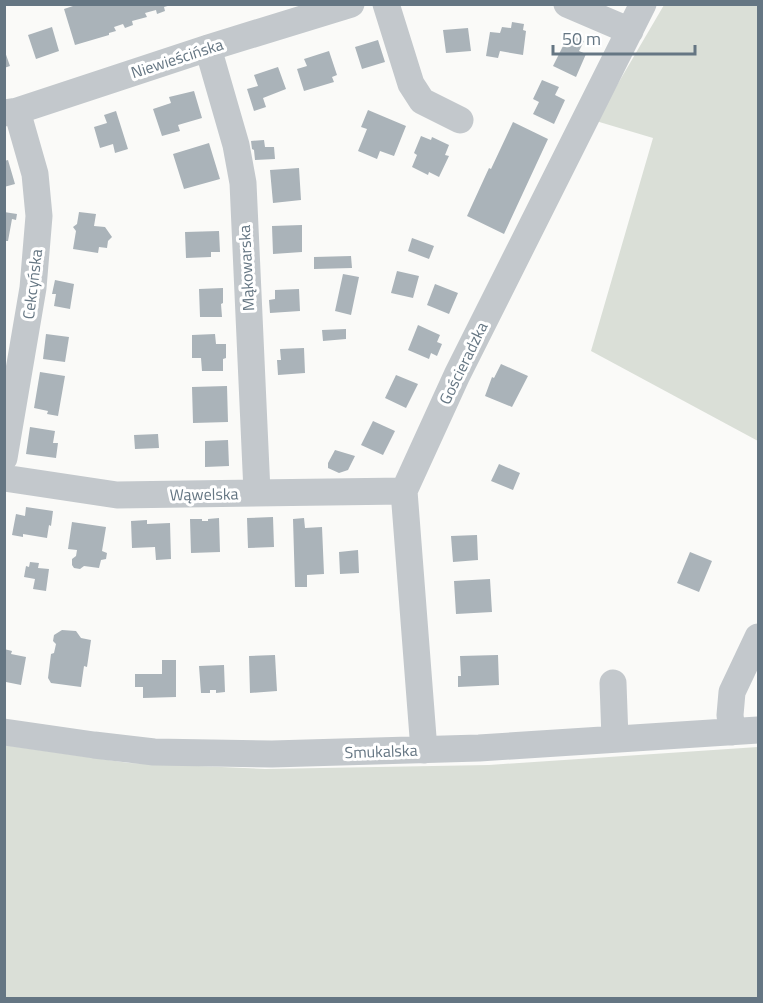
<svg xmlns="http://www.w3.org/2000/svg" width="763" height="1003" font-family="'Titillium Web',sans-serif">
<rect width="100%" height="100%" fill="#fafaf8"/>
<path fill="#dadfd7" d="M664,5h94v436l-167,-90 62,-213 -57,-17z
M4,745l125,18 136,6 224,-4 269,-18v251h-753z"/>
<path fill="#aab3b9" d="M79,4h91l1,1 -7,2 1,4 -8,3 -1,-4 -11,3 2,4 -15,4 1,4 -8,3 -2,-4 -9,3 2,4 -7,2v2l-34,10 -11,-36z
M512,22l12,2 -1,6 3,1 -3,24 -23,-4 -2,7 -12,-2 4,-24 10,1 2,-6 9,1z
M52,27l7,24 -23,8 -8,-24z
M468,28l3,23 -25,2 -3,-23z
M569,34l15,7 -5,10 7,3 -10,23 -23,-11z
M378,40l7,22 -23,7 -7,-22z
M4,49l6,17 -6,2z
M329,51l8,24 -5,2 2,5 -30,9 -7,-22 10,-3 -3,-7z
M278,67l8,22 -23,9 3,9 -12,4 -7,-22 11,-3 -4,-11z
M542,80l17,7 -4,8 10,5 -11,24 -21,-10 6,-12 -6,-3z
M194,91l8,27 -24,7 2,6 -18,5 -9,-27 18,-6 -2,-6z
M368,110l38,16 -12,30 -14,-5 -3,8 -19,-8 9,-22 -6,-2z
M116,111l12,38 -13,4 -2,-9 -13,4 -6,-21 13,-4 -3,-8z
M513,122l35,17 -44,95 -37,-18 22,-48 2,1z
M421,136l10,4 1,-3 17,8 -4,10 4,1 -10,21 -10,-5 -1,3 -16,-8 5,-12 -3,-2z
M264,140l1,7h9l1,12 -20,1 -1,-10 -2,-1 -1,-8z
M209,143l11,36 -36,10 -11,-35z
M8,160l7,24 -11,3v-26z
M299,168l2,32 -28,3 -3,-33z
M4,212l13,2 -1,6 -4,-1 -4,22h-4z
M79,212l17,2 -2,12 11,1 7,10 -4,4 -1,7 -8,-1 -1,6 -25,-4 3,-18 -3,-4 4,-3z
M302,225v27l-29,2 -1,-28z
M219,231l1,21h-9v5l-25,1 -1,-26z
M412,238l22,8 -5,13 -21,-8z
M351,256l1,12 -38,1v-12z
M397,271l22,5 -6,22 -22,-5z
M343,274l16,3 -8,38 -16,-4z
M55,280l19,4 -4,25 -16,-3 2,-12h-4z
M435,284l23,9 -9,21 -22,-9z
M223,288v15l-2,1 1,13h-22l-1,-28z
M299,289l1,22 -30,2 -1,-13 6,-1v-9z
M418,325l22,10 -3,7 5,2 -5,12 -6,-3 -2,6 -21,-9z
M346,329v10l-23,2 -1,-11z
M46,334l23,3 -4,25 -22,-3z
M215,334l1,10h10v14l-3,1v12h-21l-1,-13h-9v-23z
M304,348l1,25 -27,2 -1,-15h4l-1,-11z
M501,364l27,12 -16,31 -27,-11 7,-19 2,1z
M40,372l25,4 -7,40 -11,-2 1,-3 -14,-3z
M396,375l22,9 -12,24 -21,-10z
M227,386l1,36 -35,1 -1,-36z
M373,421l22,10 -12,24 -22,-10z
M30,427l25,4 -2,12h5l-2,15 -30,-4z
M158,434l1,14 -24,1 -1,-14z
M228,440l1,26 -24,1v-26z
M335,450l20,6 -7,14 -9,3 -11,-5v-5z
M499,464l21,9 -7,17 -22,-9z
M26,507l27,4 -2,15 -2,-1 -2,13 -24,-4v3l-11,-2 4,-21 9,2z
M273,517l1,30 -26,1 -1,-30z
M219,518l1,34 -29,1 -1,-34h12v2h6v-2z
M304,518l1,10 17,-1 2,47 -17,1v12h-12l-2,-68z
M147,520v4l23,-1 1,36 -15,1 -1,-13 -23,1 -1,-27z
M72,522l34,5 -4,24 5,2 -1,6 -5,1 -2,8 -15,-2 -4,3 -6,-1 -2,-3v-6l4,-3 1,-6 -9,-1z
M477,535l1,25 -25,2 -2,-26z
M358,550l1,23 -19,1 -1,-22z
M690,552l22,9 -13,31 -22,-9z
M30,562l9,1 -1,5 11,1 -3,22 -13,-2 2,-10 -11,-2 2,-11 3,1z
M490,579l2,33 -36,2 -2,-33z
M62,630l14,1 5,7 10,2 -4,27 -3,-1 -3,21 -30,-4 -3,-5 3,-24 3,-1 2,-9 -3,-3 1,-6z
M4,649l8,2 -1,3 15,3 -5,28 -15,-3v-2l-2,-1z
M275,655l2,36 -27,2 -1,-37z
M498,655l1,30 -41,2v-11h3l-1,-20z
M162,660h14v37l-33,1v-11h-8v-13h27z
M224,665l1,27 -9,1v-3h-6v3h-9l-2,-27z"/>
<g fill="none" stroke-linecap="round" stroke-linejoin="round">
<path stroke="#c3c8cc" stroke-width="27" d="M386,4l25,80 11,17 38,19
M567,4l63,27
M208,48l28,97 7,38 14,309
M4,113l13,-2 191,-63 143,-44
M4,458l29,-170 6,-72 -4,-42 -18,-63
M4,478l113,17 287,-4
M613,683l2,56
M4,732l90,13 60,7 118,2 207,-6 279,-18
M732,732l-2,-17 2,-23 26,-55
M424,750l-20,-259 53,-116 186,-371"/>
</g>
<g text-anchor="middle" stroke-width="6" stroke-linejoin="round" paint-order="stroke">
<g font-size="16" fill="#657683" stroke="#fff">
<text transform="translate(177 58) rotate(-18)" y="6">Niewieścińska</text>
<text transform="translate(246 268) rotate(-93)" y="6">Mąkowarska</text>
<text transform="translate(32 284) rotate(-83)" y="6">Cekcyńska</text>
<text transform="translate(463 363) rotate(-64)" y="6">Gościeradzka</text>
<text transform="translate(204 494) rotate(-1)" y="6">Wąwelska</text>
<text transform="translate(381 751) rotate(-2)" y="6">Smukalska</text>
</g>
</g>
<rect width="763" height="1003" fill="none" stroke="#657683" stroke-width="12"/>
<path d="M553 45v9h142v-9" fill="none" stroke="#657683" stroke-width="3"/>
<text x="562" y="45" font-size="18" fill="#657683" stroke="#ffffff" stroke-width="4.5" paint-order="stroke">50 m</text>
</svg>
